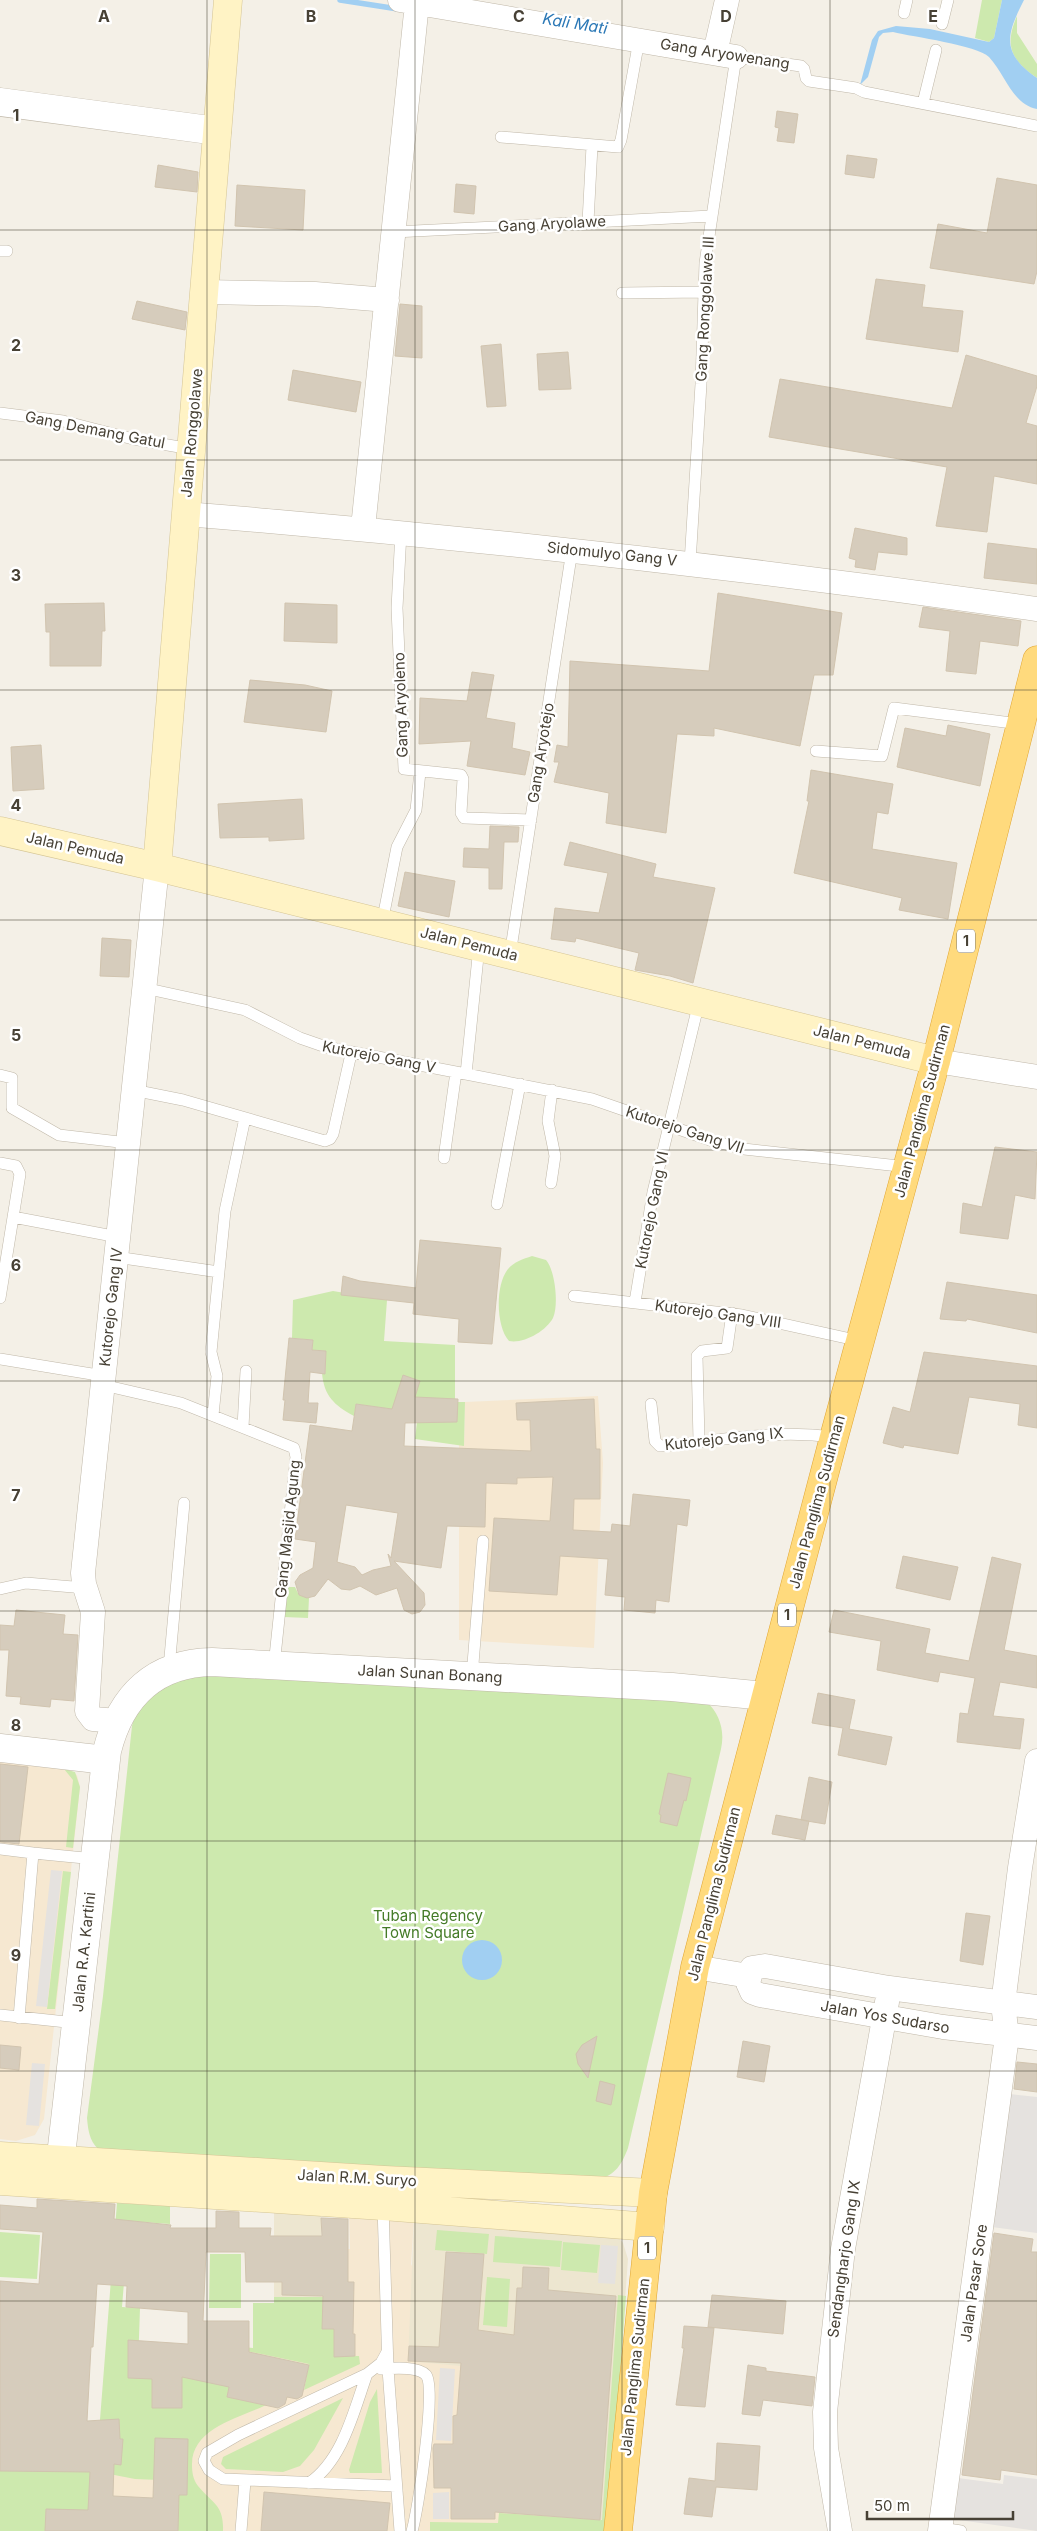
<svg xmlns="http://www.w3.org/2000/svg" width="1037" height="2531" font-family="Inter,sans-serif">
<rect width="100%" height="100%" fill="#f4f0e7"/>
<path fill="#f6e8d1" d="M598,1396l5,67 -9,185 -135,-8v-195h5l1,-43z
M0,1760l67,9 10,6 3,12 -36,332 -9,16 -19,6 -16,-2z
M349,2214l65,6 -3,44 50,102 148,154 -1,11h-608l98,-86 143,-98 12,1v-45h21v-6l47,-1v-47h29z"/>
<path fill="#ede6d0" d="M274,2210l47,3v84h-47z
M414,2220l204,17 5,6 5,16 -19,261 -110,-7 7,-105 -48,-4 2,-38 -52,-5z"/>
<path fill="#cde9ae" d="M982,0h20l-8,38 -5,4 -14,-4z
M1017,16v17l20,31v14c-26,-18 -33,-32 -20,-62z
M532,1256l14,4c9,10 13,45 7,58 -7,13 -29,26 -44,23 -13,-14 -14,-56 -1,-72 6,-7 15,-10 24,-13z
M333,1291l54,9 -3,41 71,4v57h10l-1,44 -49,-7 3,-26 -62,-9 -2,12c-20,-11 -30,-20 -32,-43h3l1,-22 -14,-1 1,-10 -21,-2 1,-38z
M288,1587h7l4,8 10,3 -1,20 -24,-1z
M184,1671l522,30c14,13 19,30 15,48l-93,399c-6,16 -13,28 -30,31l-500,-30c-9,-9 -10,-20 -11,-31l16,-122 29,-270c7,-27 31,-40 52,-55z
M64,1769l11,3 5,15 -7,61 -7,-1 7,-67z
M63,1871l8,1 -16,137h-8z
M117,2203l53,3v18l-41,-3 -7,86 18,1 -2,58 103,-19 12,1v-45h21v-6h50l10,32 1,27h24l1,8 -56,26 5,-26 -72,-15 -10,48 39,8c-27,13 -74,23 -74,59 0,9 1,15 6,22 15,18 26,19 25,45h-66l2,-51 -24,-1 -36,-7 2,59h-101v-60l98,-26z
M437,2230l52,4 -2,20 -52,-4z
M0,2232l40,3 -3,44 -37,-2z
M495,2236l67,5 -2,26 -67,-5z
M563,2242l37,3 -3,28 -36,-3z
M210,2254h31v54h-32z
M487,2277l23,2 -3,48 -24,-2z
M618,2295l8,1 -18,235h-178v-9l68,1 1,-10 103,7z
M377,2389l5,84h-32l-1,-3 21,-68z
M343,2398l-29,52 -14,16 -17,6 -57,-3 -5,-5 2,-7z"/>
<path fill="#e5e2df" d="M51,1870l11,1 -15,136 -11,-1z
M32,2063l13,1 -6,62 -13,-1z
M1010,2094l27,3v136l-45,-6z
M601,2245l17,1 -3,38 -17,-1z
M440,2368l15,1 -4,72 -15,-1z
M1004,2475l33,4v52l-85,-12 6,-41 45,6z
M449,2492v27h-16v-26z"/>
<path fill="#a1cff2" d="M1002,0h22c-18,35 -23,53 13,78v31c-25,-5 -32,-35 -48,-52 -12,-12 -76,-20 -96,-25l-10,1 -4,4 -11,40 -8,8 12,-45 6,-9 18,-5 34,3 59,13 5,-4z
M462 1960a20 20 0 1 1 40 0a20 20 0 1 1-40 0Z"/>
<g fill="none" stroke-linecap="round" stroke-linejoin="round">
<path stroke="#a1cff2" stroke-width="5.5" d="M340,0l58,9"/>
</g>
<path fill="#d6ccbc" stroke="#d1c4af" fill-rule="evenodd" d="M777,111l21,3 -4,29 -17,-2 2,-13 -4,-1z
M847,155l30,4 -3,19 -29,-4z
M158,165l40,7 -1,20 -42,-5z
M997,178l40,7v86l-3,13 -104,-16 8,-44 49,9z
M456,184l20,2 -2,28 -20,-2z
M237,185l68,5 -2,40 -68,-4z
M876,279l49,6 -3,22 41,4 -5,41 -92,-13z
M137,301l50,11 -2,18 -53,-11z
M400,304l22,2v52l-27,-2z
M501,344l5,62 -19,1 -6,-61z
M568,352l3,37 -32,1 -2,-36z
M966,355l71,21v10l-11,37 11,3v58l-43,-8 -7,56 -51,-6 11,-59 -178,-30 11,-58 172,29z
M293,370l68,12 -5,30 -68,-12z
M855,528l52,10v17l-29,-3 -3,18 -20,-3 1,-7 -7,-2z
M988,543l49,6v35l-53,-6z
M718,593l124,20 -9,62h-19l-14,71 -86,-18v8l-37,-2 -11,99 -60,-10 3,-30 -55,-11 5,-20h-5l3,-17 11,2 2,-86 139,10z
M104,603l1,28h-3l-1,35h-51v-34h-4l-1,-28z
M285,603l52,2v38l-53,-2z
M923,607l98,14 -3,25 -38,-5 -4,33 -30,-3 4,-40 -31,-4z
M472,672l22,3 -8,43 29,5 -3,25 18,4 -5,23 -58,-9 4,-25 -52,3 1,-46 47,3z
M250,680l55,5 27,6 -6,41 -82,-10z
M948,725l42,9 -10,52 -83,-19 8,-39 41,8z
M41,745l3,44 -31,2 -2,-44z
M811,770l82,14 -5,30 -11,-2 -5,37 85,14 -9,56 -49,-9 3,-12 -108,-25 15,-72h-2z
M302,799l2,40 -35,2v-4l-49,1 -2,-34z
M490,826l29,1 -1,15h-14l-2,47h-13v-21l-26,-1 1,-19 25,1z
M570,842l86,22 -3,13 62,11 -22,95 -23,-7 -35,-6 4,-17 -63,-15 -1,4 -24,-3 4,-31 44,5 9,-40 -44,-8z
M405,872l50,9 -6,36 -51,-11z
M102,938l29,2 -2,37 -29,-1z
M995,1147l42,5 -2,47 -20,-4 -7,44 -48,-6 3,-30 19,4z
M420,1240l81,8 -9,96 -34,-2 1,-23 -46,-5 1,-11 -73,-8 2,-19 17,5 56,7z
M947,1282l90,13v38l-70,-14 -1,2 -26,-2z
M289,1338l24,2 -1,10 14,1 -1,23 -15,-2 -2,31h10l-2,20 -33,-3 2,-20h-2z
M924,1352l113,14v62l-19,-3 2,-21 -51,-7 -11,57 -54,-9 -1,3 -20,-5 10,-36 17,5z
M403,1375l17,6 -5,16 43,2 -1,23 -52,1 -1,23 127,5 -1,-31h-13l-1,-17 78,-4 2,50h4v50h-26l-1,31 38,2 1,-8 18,2 3,-32 57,6 -3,26 -10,-2 -8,78 -13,-2 -1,13 -31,-3 1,-13 -20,-2 3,-36 -48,-3 -3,39 -68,-4 5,-73 56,3 3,-44 -36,1v6l-31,-1 -1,44 -38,-1 -6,42 -47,-7 30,32 1,12 -5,7 -8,2 -8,-4 -7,-22 -21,7 -16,-9 -10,4 -9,-1 -13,-10 -13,17 -8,2 -8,-3 -4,-13 5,-7 13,-7 3,-26 -21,-3 15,-114 42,6 4,-27 36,5zM346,1505l52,8 -7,45 -3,-4 3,12 -18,4 -11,5 -7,-8 -18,-5z
M903,1556l55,11 -8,33 -54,-12z
M992,1557l29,7 -17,86 33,6v32l-37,-6 -7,34 31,3 -4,30 -63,-7 3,-29 8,1 7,-36 -35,-6 -2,10 -61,-12 4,-29 -52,-9 5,-22 96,19 -5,24 44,8z
M16,1610l49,5 -2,19 15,1 -4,66 -23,-2 -1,8 -30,-3 1,-7 -15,-1 3,-46h-9v-25l14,1z
M818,1693l37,7 -6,29 43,8 -6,28 -48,-10 5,-27 -31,-5z
M0,1764l28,3 -9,77 -19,-2z
M668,1773l23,5 -5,23 -2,-1 -7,26 -17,-4 1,-7 -2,-1z
M809,1777l23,5 -7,42 -24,-4z
M776,1815l33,6 -4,19 -33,-6z
M966,1913l24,3 -7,49 -23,-4z
M597,2036l-9,42 -10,-14 -2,-10 6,-9z
M743,2041l27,5 -6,36 -27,-5z
M0,2045l21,2 -2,23 -19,-2z
M1017,2062l20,2v28l-23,-3z
M600,2081l15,4 -4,20 -15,-4z
M37,2199l78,5 -1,15 57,6 -1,3h46v-17l23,1v16h32l-1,8h52l-1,-18 27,1v63h6l-1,52h2v22l-21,1v-28h-12l1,-33 -41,-1v-13h-36l-1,-30h-39l-3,69h46v31l60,13 -7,31 -5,3 -10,-2 -2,7 -7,4 -51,-11 2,-10 -47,-10v31h-30v-29l-24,-1v-38l60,4v-32l-62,-5 1,-21 -30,-2 -4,63h-2l-4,74 32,-2 1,20h3l-2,26 -7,-1 -1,32 40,2 2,-60 33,1 -1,56h-8l-1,36h-133l1,-22 42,1 2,-38 -90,-1v-190l39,3 4,-52 -43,-3v-24l37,3z
M994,2233l39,6 -2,13h6v223l-36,-5 -1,10 -38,-5z
M446,2252l38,2 -6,76 36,5 3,-47h5l1,-21 26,1 -1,22 68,6 -16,224 -105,-8v7h-44v-31h-17l-1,-40 1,-4h19v-28l4,-1 4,-52 -53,-2 1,-15 30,1z
M712,2295l74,6 -3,33 -75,-7z
M684,2326l30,2 -9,79 -29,-2 8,-57h-2z
M748,2365l18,3v3l49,6 -3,29 -49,-6 -3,16 -18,-2z
M717,2443l43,3 -3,44 -41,-3 -4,30 -28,-3 5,-36 26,3z
M264,2492l126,11 -3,28h-126z"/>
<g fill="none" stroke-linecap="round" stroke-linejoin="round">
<defs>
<path id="service" d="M904,13l3,-13
M942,24l6,-24
M923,103l13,-53
M501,137l117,10 3,-7 18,-100
M588,222l4,-76
M394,232l317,-16
M0,251h7
M622,293l81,-1
M0,413l63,8 70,18 58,10
M401,532l-4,76 7,161 57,6 2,4 -2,34 3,5 67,2
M690,563l11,-179 4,-121 31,-206 65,9 3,3 2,9 3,3 47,7 8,4 173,34
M816,751l66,5 12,-48 126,16
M382,923l15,-76 19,-37 4,-38
M510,955l62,-405
M144,988l101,22 55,28 26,9 140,27 13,-127
M466,1074l126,25 121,42 31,8 164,18
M0,1075l12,3v30l47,27 69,8
M133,1090l50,10 142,41 5,-2 3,-5 18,-80
M444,1158l12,-86
M0,1163l16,3 4,8 -20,124
M551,1183l4,-27 -7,-35 4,-31
M497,1204l23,-120
M13,1217l105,20
M116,1257l103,15
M574,1296l168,19 118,26
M635,1302l18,-110 46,-190
M0,1359l104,17
M103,1385l78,18 113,45 2,9 -22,209
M651,1404l4,37 5,5c62,-5 111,-17 174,-9
M213,1415l4,-39 -6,-24 14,-141 20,-93
M243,1427l3,-56
M699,1441l-2,-85 5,-5 25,-3 5,-35
M0,1589l26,-6 59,5
M169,1668l15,-165
M472,1676l11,-135
M0,1849l33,4
M0,2015l76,8
M19,2018l14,-165 62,6
M383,2206l5,163 12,162
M387,2352l-6,11 -14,11 -129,61 -31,18 -3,8 5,9 14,9 173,7
M381,2369c12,-1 37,-3 45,6 11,12 -8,136 -14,156
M309,2483c34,-23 45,-73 58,-109
M941,2528l20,3
M241,2531l4,-50"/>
<path id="minor" d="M400,0l336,57
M715,53l12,-53
M204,292l111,2 72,6
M185,514c285,23 569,55 852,95
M363,528l54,-525
M936,1061l101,16
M118,1721l-25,-2 -6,-8 6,-99 -9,-28 -1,-11 74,-706
M695,1967l54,9
M1037,2007l-148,-19 -124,-22 -13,2 -4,15 4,9 8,3 183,32 94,11
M840,2531l-14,-83 -1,-36 18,-163 44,-247
M940,2531l67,-495 -4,-32 17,-136 17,-107"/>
<path id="tertiary" d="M0,102l217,29
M0,1748l106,12
M58,2182l49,-431c14,-56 48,-88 105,-89l460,25 93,9"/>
<path id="secondary" d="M0,831l157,36 779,194
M157,867l71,-867
M0,2156l384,24 269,13
M0,2181l383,25 267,21"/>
<path id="trunk" d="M618,2531l35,-338 42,-226 139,-530 102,-376 101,-401"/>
</defs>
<use href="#service" stroke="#c0b8a9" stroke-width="12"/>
<use href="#minor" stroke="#c0b8a9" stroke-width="25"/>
<use href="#tertiary" stroke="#c0b8a9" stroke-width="29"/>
<use href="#secondary" stroke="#d5c595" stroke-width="29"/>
<use href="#trunk" stroke="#e1a633" stroke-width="29"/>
<use href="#service" stroke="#fff" stroke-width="11"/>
<use href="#minor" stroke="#fff" stroke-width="24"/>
<use href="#tertiary" stroke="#fff" stroke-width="28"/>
<use href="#secondary" stroke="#fff3c5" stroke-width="28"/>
<use href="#trunk" stroke="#ffda7d" stroke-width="28"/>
</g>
<path fill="none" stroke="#474135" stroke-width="1" stroke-opacity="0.55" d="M207,0v2531M415,0v2531M622,0v2531M830,0v2531M0,230h1037M0,460h1037M0,690h1037M0,920h1037M0,1150h1037M0,1381h1037M0,1611h1037M0,1841h1037M0,2071h1037M0,2301h1037"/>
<g text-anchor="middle" stroke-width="5" stroke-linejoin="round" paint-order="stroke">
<g fill="#fff" stroke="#7e7a72" stroke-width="1">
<rect x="957" y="929.5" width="18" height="23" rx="4"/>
<rect x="778" y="1603.5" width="18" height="23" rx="4"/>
<rect x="638" y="2236.5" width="18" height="23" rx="4"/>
</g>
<g font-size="14" font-weight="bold" fill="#474135">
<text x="966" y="946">1</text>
<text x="787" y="1620">1</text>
<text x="647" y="2253">1</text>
</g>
<g font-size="15" fill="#474135" stroke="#fff">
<text transform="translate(725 54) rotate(9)" y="5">Gang Aryowenang</text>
<text transform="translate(552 224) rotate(-3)" y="5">Gang Aryolawe</text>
<text transform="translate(705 309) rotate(-87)" y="5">Gang Ronggolawe III</text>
<text transform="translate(95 430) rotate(11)" y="5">Gang Demang Gatul</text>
<text transform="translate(192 433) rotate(-85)" y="5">Jalan Ronggolawe</text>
<text transform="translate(612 554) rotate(6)" y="5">Sidomulyo Gang V</text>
<text transform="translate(401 705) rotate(-92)" y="5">Gang Aryoleno</text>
<text transform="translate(541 753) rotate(-81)" y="5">Gang Aryotejo</text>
<text transform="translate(75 848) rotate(13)" y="5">Jalan Pemuda</text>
<text transform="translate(469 944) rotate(14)" y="5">Jalan Pemuda</text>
<text transform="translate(862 1042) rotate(14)" y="5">Jalan Pemuda</text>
<text transform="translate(379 1057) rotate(11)" y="5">Kutorejo Gang V</text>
<text transform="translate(922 1111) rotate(-75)" y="5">Jalan Panglima Sudirman</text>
<text transform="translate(685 1130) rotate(18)" y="5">Kutorejo Gang VII</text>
<text transform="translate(652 1210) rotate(-79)" y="5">Kutorejo Gang VI</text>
<text transform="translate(111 1307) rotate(-84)" y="5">Kutorejo Gang IV</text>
<text transform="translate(718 1314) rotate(8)" y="5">Kutorejo Gang VIII</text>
<text transform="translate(724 1439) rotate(-6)" y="5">Kutorejo Gang IX</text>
<text transform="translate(817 1502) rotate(-75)" y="5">Jalan Panglima Sudirman</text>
<text transform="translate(288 1529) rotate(-84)" y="5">Gang Masjid Agung</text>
<text transform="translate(430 1674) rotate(3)" y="5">Jalan Sunan Bonang</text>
<text transform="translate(714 1894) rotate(-76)" y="5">Jalan Panglima Sudirman</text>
<text transform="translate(84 1952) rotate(-84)" y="5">Jalan R.A. Kartini</text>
<text transform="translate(885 2017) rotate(10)" y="5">Jalan Yos Sudarso</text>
<text transform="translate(357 2178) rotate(3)" y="5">Jalan R.M. Suryo</text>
<text transform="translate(844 2259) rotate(-82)" y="5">Sendangharjo Gang IX</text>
<text transform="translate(974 2283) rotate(-82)" y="5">Jalan Pasar Sore</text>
<text transform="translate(635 2367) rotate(-84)" y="5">Jalan Panglima Sudirman</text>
</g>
<g font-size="15" fill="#447b27" stroke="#fff">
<text x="428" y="1921">Tuban Regency<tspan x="428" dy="17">Town Square</tspan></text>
</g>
<g font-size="16" font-style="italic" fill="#2b78b6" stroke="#fff">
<text transform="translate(575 23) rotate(9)" y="6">Kali Mati</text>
</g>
</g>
<g font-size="16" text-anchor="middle" font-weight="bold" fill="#474135" stroke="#fff" stroke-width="5" stroke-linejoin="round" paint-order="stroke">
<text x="104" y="22">A</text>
<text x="311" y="22">B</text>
<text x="519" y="22">C</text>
<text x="726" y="22">D</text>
<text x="933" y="22">E</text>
<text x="16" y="121">1</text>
<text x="16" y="351">2</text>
<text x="16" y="581">3</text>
<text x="16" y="811">4</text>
<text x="16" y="1041">5</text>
<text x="16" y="1271">6</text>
<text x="16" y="1501">7</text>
<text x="16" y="1731">8</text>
<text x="16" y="1961">9</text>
</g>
<path d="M867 2511v8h146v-8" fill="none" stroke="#474135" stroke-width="2.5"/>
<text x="874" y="2511" font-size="15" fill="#474135" stroke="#ffffff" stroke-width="4" paint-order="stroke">50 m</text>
</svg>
